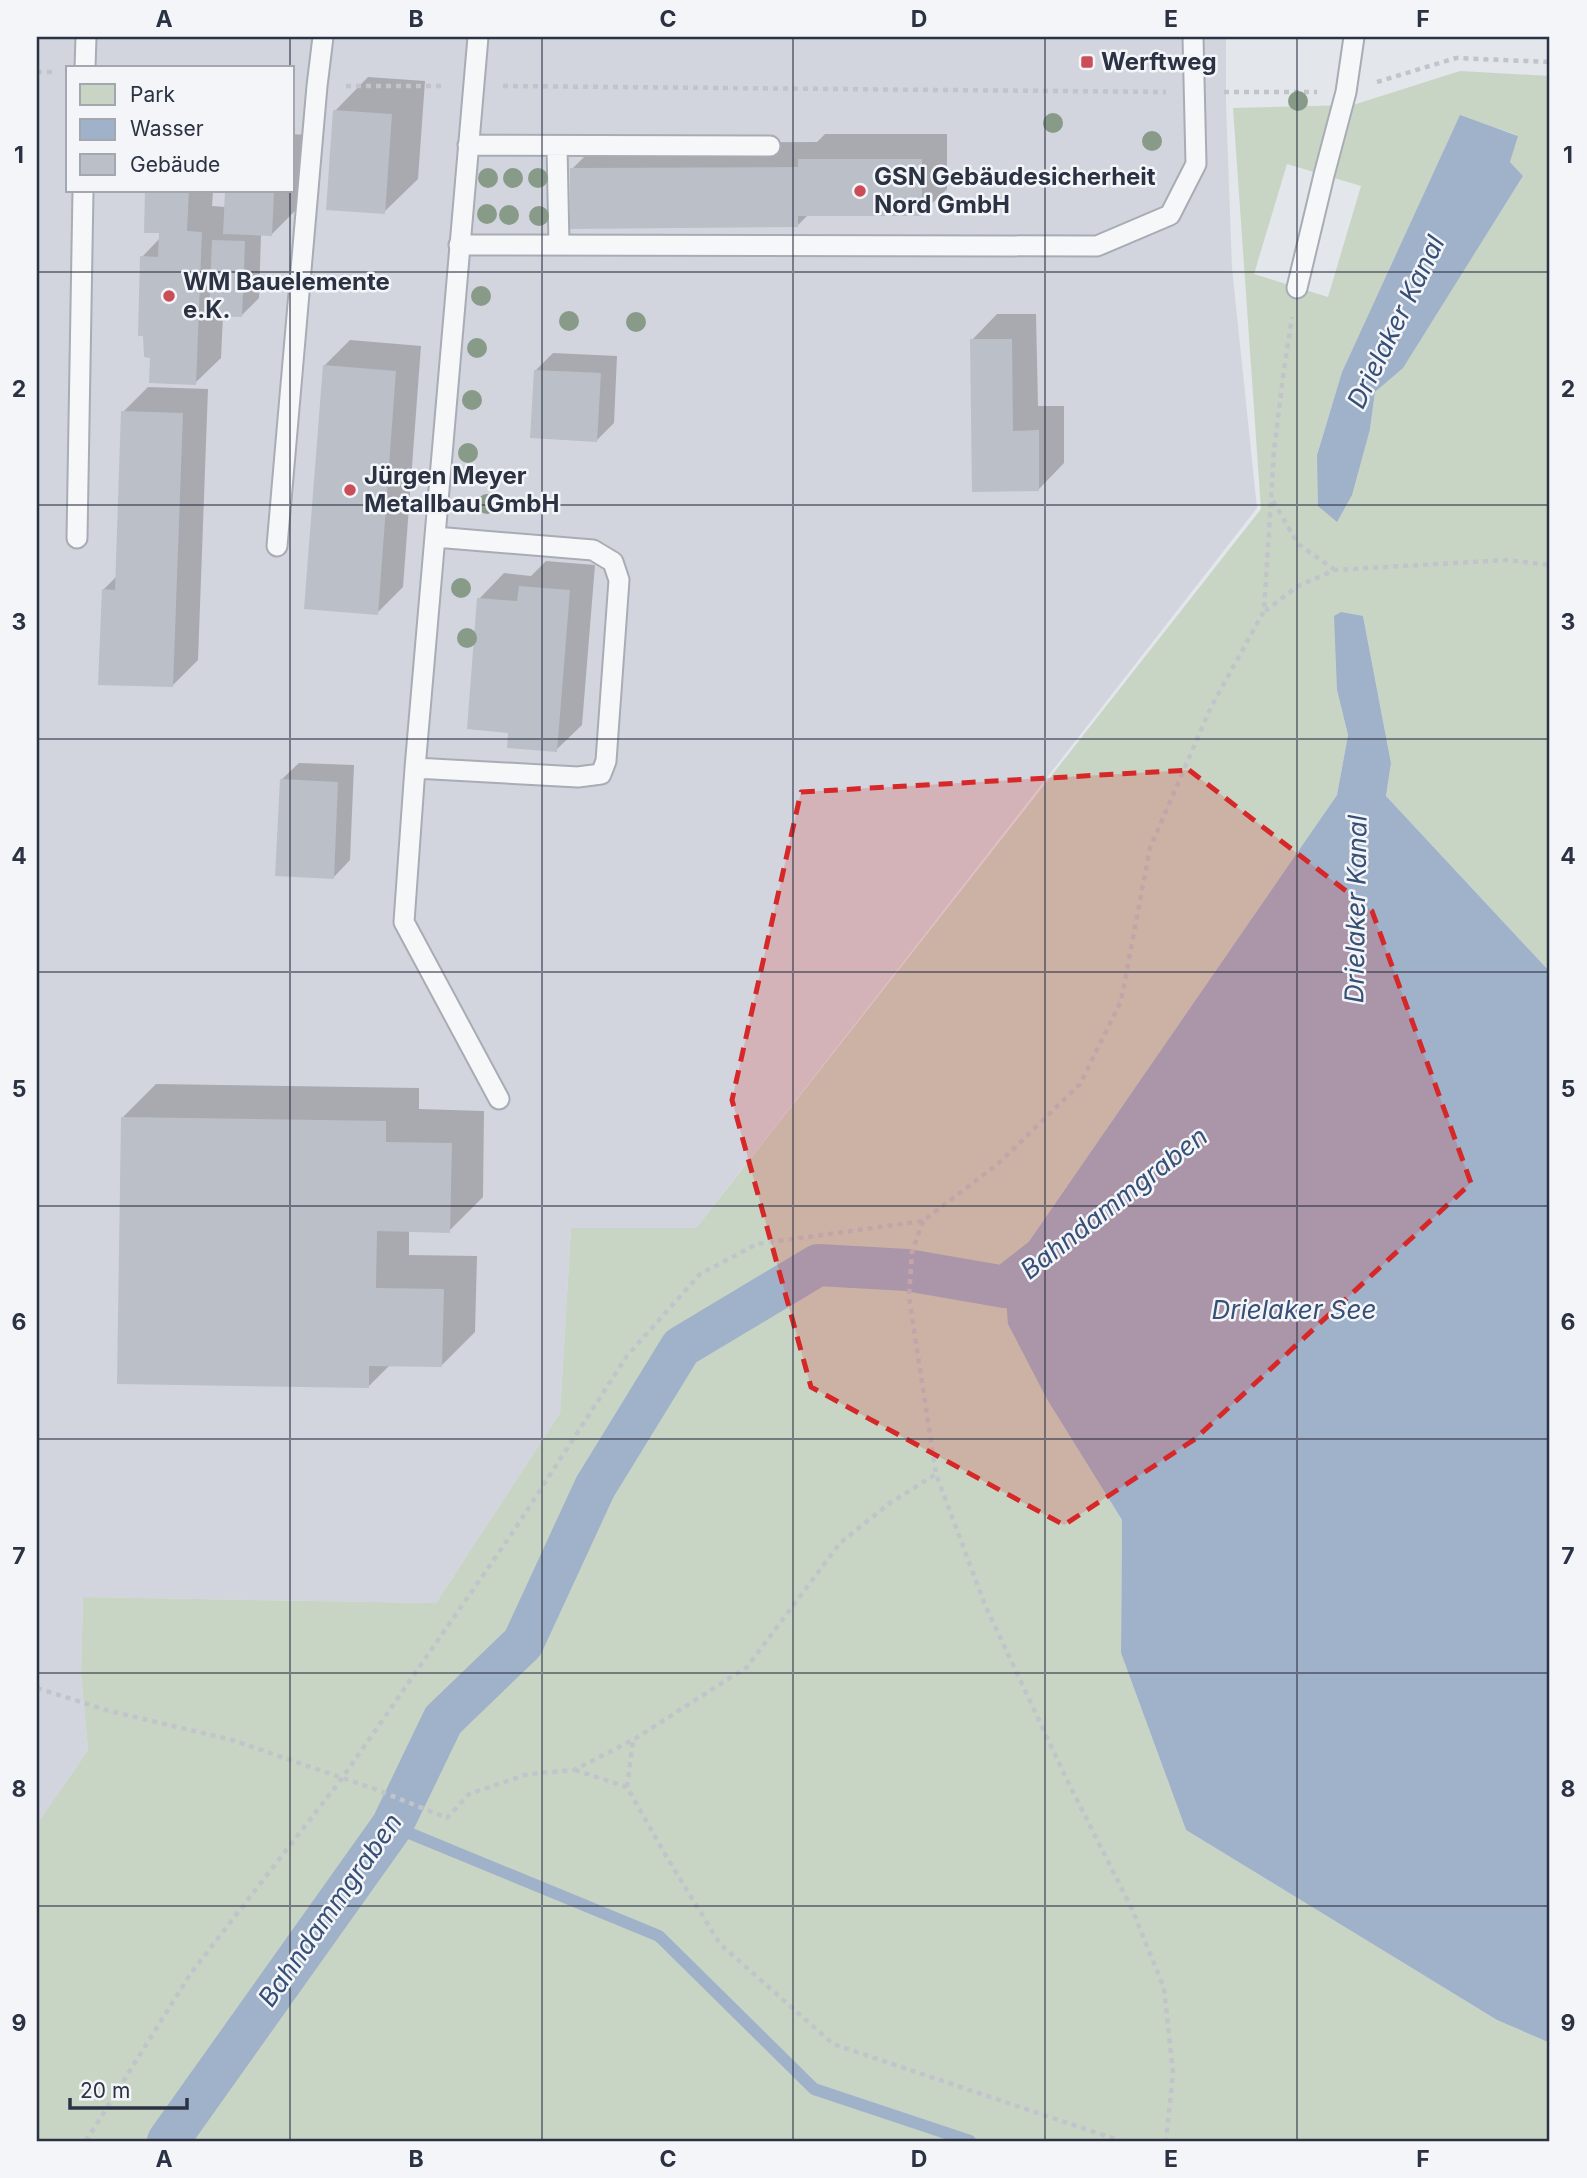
<svg xmlns="http://www.w3.org/2000/svg" width="1587" height="2178" font-family="Inter,sans-serif">
<rect width="100%" height="100%" fill="#e3e6eb"/>
<path fill="#d2d5dd" fill-rule="evenodd" d="M37,37h1189v66l6,165 25,240 -561,720h-125l-11,185 -124,190 -353,-6 -2,76 7,77 -51,74zM68,68h224v123h-224z"/>
<path fill="#c8d5c5" fill-rule="evenodd" d="M1460,71l90,5v896l-164,-176 5,-33 -28,-147 -26,74 11,45 -11,60 -307,445 18,161 74,119 -1,133 65,177 311,190 53,23v98h-1513v-317l51,-74 -7,-77 2,-76 353,6 124,-190 11,-185h125l565,-719 -28,-401 120,-3zM1460,116l57,19 -7,27 13,14 -120,191 -28,25 -5,37 -53,26 25,-83zM1287,164l74,22 -33,111 -74,-23z"/>
<path fill="#a0b1ca" d="M1460,115l58,21 -8,26 13,14 -120,192 -28,24 -5,37 -18,66 -15,27 -19,-16 -1,-51 25,-83z
M1341,612l22,4 28,147 -5,33 164,176v1071l-53,-23 -311,-190 -65,-177 1,-133 -74,-119 -40,-77 -3,-37 25,-47 307,-445 11,-60 -11,-45 -3,-74z"/>
<path fill="#0003" d="M368,77l57,4 -7,98 -34,33 -49,-101z
M292,134l16,1 -3,66 -34,34 -10,-1 -2,64 -17,17h-19l-2,43 -26,25 -43,-27 -10,-99 18,-19 1,-7h-15l1,-40h66l-1,15 14,1 1,-16h65z
M825,134h122v55l-26,25h-112l-12,12 -225,-57 26,-26 219,-1z
M997,314h39l2,92h26v57l-25,26 -67,-149z
M350,340l71,6 -18,241 -26,26 -53,-247z
M553,353l64,3 -3,67 -17,17 -61,-70z
M148,387l60,2 -10,271 -26,26 -69,-96 14,-14 6,-164z
M546,561l49,4 -13,160 -26,25 -46,-19 -31,-132 25,-26 27,3z
M299,763l55,2 -4,95 -17,18 -52,-98z
M156,1084l263,4v21l65,2 -1,86 -34,34 -40,-1v25l68,1 -2,76 -33,33 -51,-1 -23,23 -245,-270z"/>
<g fill="none" stroke-linecap="round" stroke-linejoin="round">
<path stroke="#a0b1ca" stroke-width="12" d="M392,1826l267,110 155,153 156,52"/>
<path stroke="#a0b1ca" stroke-width="42" d="M168,2141l224,-315 51,-106 80,-77 72,-156 86,-140 137,-82 89,5 98,17 45,-35"/>
</g>
<path fill="#bbbfc8" d="M333,110l59,4 -7,100 -59,-4z
M798,159h124v57h-124v11l-228,2v-61l228,-1z
M145,191h44l-2,40 15,1 -6,153 -47,-2 1,-25 -6,-1 -1,-21h-5l2,-80 18,1 1,-24h-15z
M225,191h49l-2,45 -49,-2z
M212,240l33,1 -3,76 -33,-1z
M970,339h42l1,92 26,-1v61l-67,1z
M323,365l73,6 -18,244 -74,-6z
M534,370l67,3 -4,69 -67,-4z
M121,411l62,2 -10,274 -75,-2 4,-96 13,1z
M519,586l51,4 -13,162 -50,-4 1,-15 -41,-4 10,-131 40,3z
M280,779l58,3 -4,97 -59,-3z
M121,1117l265,4v21l66,1 -2,90 -73,-2 -1,57 68,1 -2,78 -73,-1v22l-252,-4z"/>
<g fill="none" stroke-linecap="round" stroke-linejoin="round">
<defs>
<path id="service" d="M478,37l-63,731 -11,154 95,177
M85,68l1,-31
M468,145l302,1
M557,146l2,99
M459,245l638,1 73,-31 26,-51 -3,-127
M1297,288l27,-113 22,-83 8,-55
M77,538l6,-347
M277,546l40,-460 6,-49
M415,768l163,9 23,-3 5,-13 13,-181 -6,-18 -20,-12 -158,-13"/>
</defs>
<use href="#service" stroke="#a8acb5" stroke-width="23"/>
<path stroke="#c1c4ca" stroke-width="4.5" stroke-dasharray="5 5" stroke-linecap="butt" d="M37,72h20
M1377,82l79,-24 94,4
M346,86h99
M503,86l663,6
M1224,92h93
M1273,501l25,43 37,26
M1265,611l33,-25 37,-16 172,-10 43,5
M923,1221l-11,31 -3,45 27,177
M37,1688l69,22 126,30 143,49 72,29 22,-24 59,-20 46,-4 59,-30 114,-73 93,-124 50,-40 46,-29 49,131 82,175 65,129 32,79 9,85 -7,68
M575,1770l52,17 39,69 54,88 113,100 288,97
M627,1787l6,-46
M86,2141l105,-168 152,-196 168,-242 116,-179 73,-82 57,-30 166,-23 76,-58 81,-79 41,-83 29,-153 61,-141 53,-96 10,-160 9,-74 9,-60"/>
<use href="#service" stroke="#f6f7f9" stroke-width="19"/>
</g>
<g fill="#889b89">
<circle cx="1298" cy="101" r="10"/>
<circle cx="1053" cy="123" r="10"/>
<circle cx="1152" cy="141" r="10"/>
<circle cx="488" cy="178" r="10"/>
<circle cx="513" cy="178" r="10"/>
<circle cx="538" cy="178" r="10"/>
<circle cx="487" cy="214" r="10"/>
<circle cx="509" cy="215" r="10"/>
<circle cx="539" cy="216" r="10"/>
<circle cx="481" cy="296" r="10"/>
<circle cx="569" cy="321" r="10"/>
<circle cx="636" cy="322" r="10"/>
<circle cx="477" cy="348" r="10"/>
<circle cx="472" cy="400" r="10"/>
<circle cx="468" cy="453" r="10"/>
<circle cx="487" cy="504" r="10"/>
<circle cx="461" cy="588" r="10"/>
<circle cx="467" cy="638" r="10"/>
</g>
<path fill="#d62828" fill-opacity="0.2" stroke="#d62828" stroke-width="5" stroke-dasharray="14 9" stroke-linejoin="round" d="M1189,770l183,141 99,272 -276,256 -131,86 -253,-138 -79,-287 69,-308z"/>
<path fill="none" stroke="#2b3243" stroke-width="2" stroke-opacity="0.55" d="M290,37v31M542,37v2104M793,37v2104M1045,37v2104M1297,37v2104M290,191v1950M37,272h1513M37,505h1513M37,739h1513M37,972h1513M37,1206h1513M37,1439h1513M37,1673h1513M37,1906h1513"/>
<g fill="#cb4d58" stroke="#f3f5f8" stroke-width="2.5">
<rect x="1080" y="55" width="14" height="14" rx="3.5"/>
<circle cx="860" cy="191" r="7"/>
<circle cx="169" cy="296" r="7"/>
<circle cx="350" cy="490" r="7"/>
</g>
<g text-anchor="middle" stroke-width="5" stroke-linejoin="round" paint-order="stroke">
<g font-size="24" font-weight="bold" fill="#2b3243" stroke="#f3f5f8" text-anchor="start">
<text x="1101" y="70">Werftweg</text>
<text x="874" y="185">GSN Gebäudesicherheit<tspan x="874" dy="28">Nord GmbH</tspan></text>
<text x="183" y="290">WM Bauelemente<tspan x="183" dy="28">e.K.</tspan></text>
<text x="364" y="484">Jürgen Meyer<tspan x="364" dy="28">Metallbau GmbH</tspan></text>
</g>
<g font-size="26" font-style="italic" fill="#364f76" stroke="#f3f5f8">
<text transform="translate(1396 322) rotate(-64)" y="9">Drielaker Kanal</text>
<text transform="translate(1356 909) rotate(-89)" y="9">Drielaker Kanal</text>
<text transform="translate(1114 1203) rotate(-38)" y="9">Bahndammgraben</text>
<text x="1294" y="1319">Drielaker See</text>
<text transform="translate(330 1910) rotate(-55)" y="9">Bahndammgraben</text>
</g>
</g>
<rect width="1587" height="2178" fill="none" stroke="#f3f5f8" stroke-width="77"/>
<rect x="66" y="66" width="228" height="126" fill="#f3f5f8" stroke="#a3a7b0" stroke-width="2"/>
<rect x="80" y="84" width="35" height="21" fill="#c8d5c5" stroke="#a3a7b0" stroke-width="2"/>
<text x="130" y="102" font-size="21" fill="#2b3243">Park</text>
<rect x="80" y="119" width="35" height="21" fill="#a0b1ca" stroke="#a3a7b0" stroke-width="2"/>
<text x="130" y="136" font-size="21" fill="#2b3243">Wasser</text>
<rect x="80" y="154" width="35" height="21" fill="#bbbfc8" stroke="#a3a7b0" stroke-width="2"/>
<text x="130" y="172" font-size="21" fill="#2b3243">Gebäude</text>
<path d="M70 2098v10h117v-10" fill="none" stroke="#2b3243" stroke-width="3.5"/>
<text x="80" y="2098" font-size="21" fill="#2b3243" stroke="#f3f5f8" stroke-width="5" paint-order="stroke">20 m</text>
<rect x="38" y="38" width="1510" height="2102" fill="none" stroke="#2b3243" stroke-width="2.5"/>
<g font-size="23" text-anchor="middle" font-weight="bold" fill="#2b3243">
<text x="164" y="27">A</text>
<text x="416" y="27">B</text>
<text x="668" y="27">C</text>
<text x="919" y="27">D</text>
<text x="1171" y="27">E</text>
<text x="1423" y="27">F</text>
<text x="19" y="163">1</text>
<text x="1568" y="163">1</text>
<text x="19" y="397">2</text>
<text x="1568" y="397">2</text>
<text x="19" y="630">3</text>
<text x="1568" y="630">3</text>
<text x="19" y="864">4</text>
<text x="1568" y="864">4</text>
<text x="19" y="1097">5</text>
<text x="1568" y="1097">5</text>
<text x="19" y="1330">6</text>
<text x="1568" y="1330">6</text>
<text x="19" y="1564">7</text>
<text x="1568" y="1564">7</text>
<text x="19" y="1797">8</text>
<text x="1568" y="1797">8</text>
<text x="19" y="2031">9</text>
<text x="1568" y="2031">9</text>
<text x="164" y="2167">A</text>
<text x="416" y="2167">B</text>
<text x="668" y="2167">C</text>
<text x="919" y="2167">D</text>
<text x="1171" y="2167">E</text>
<text x="1423" y="2167">F</text>
</g>
</svg>
